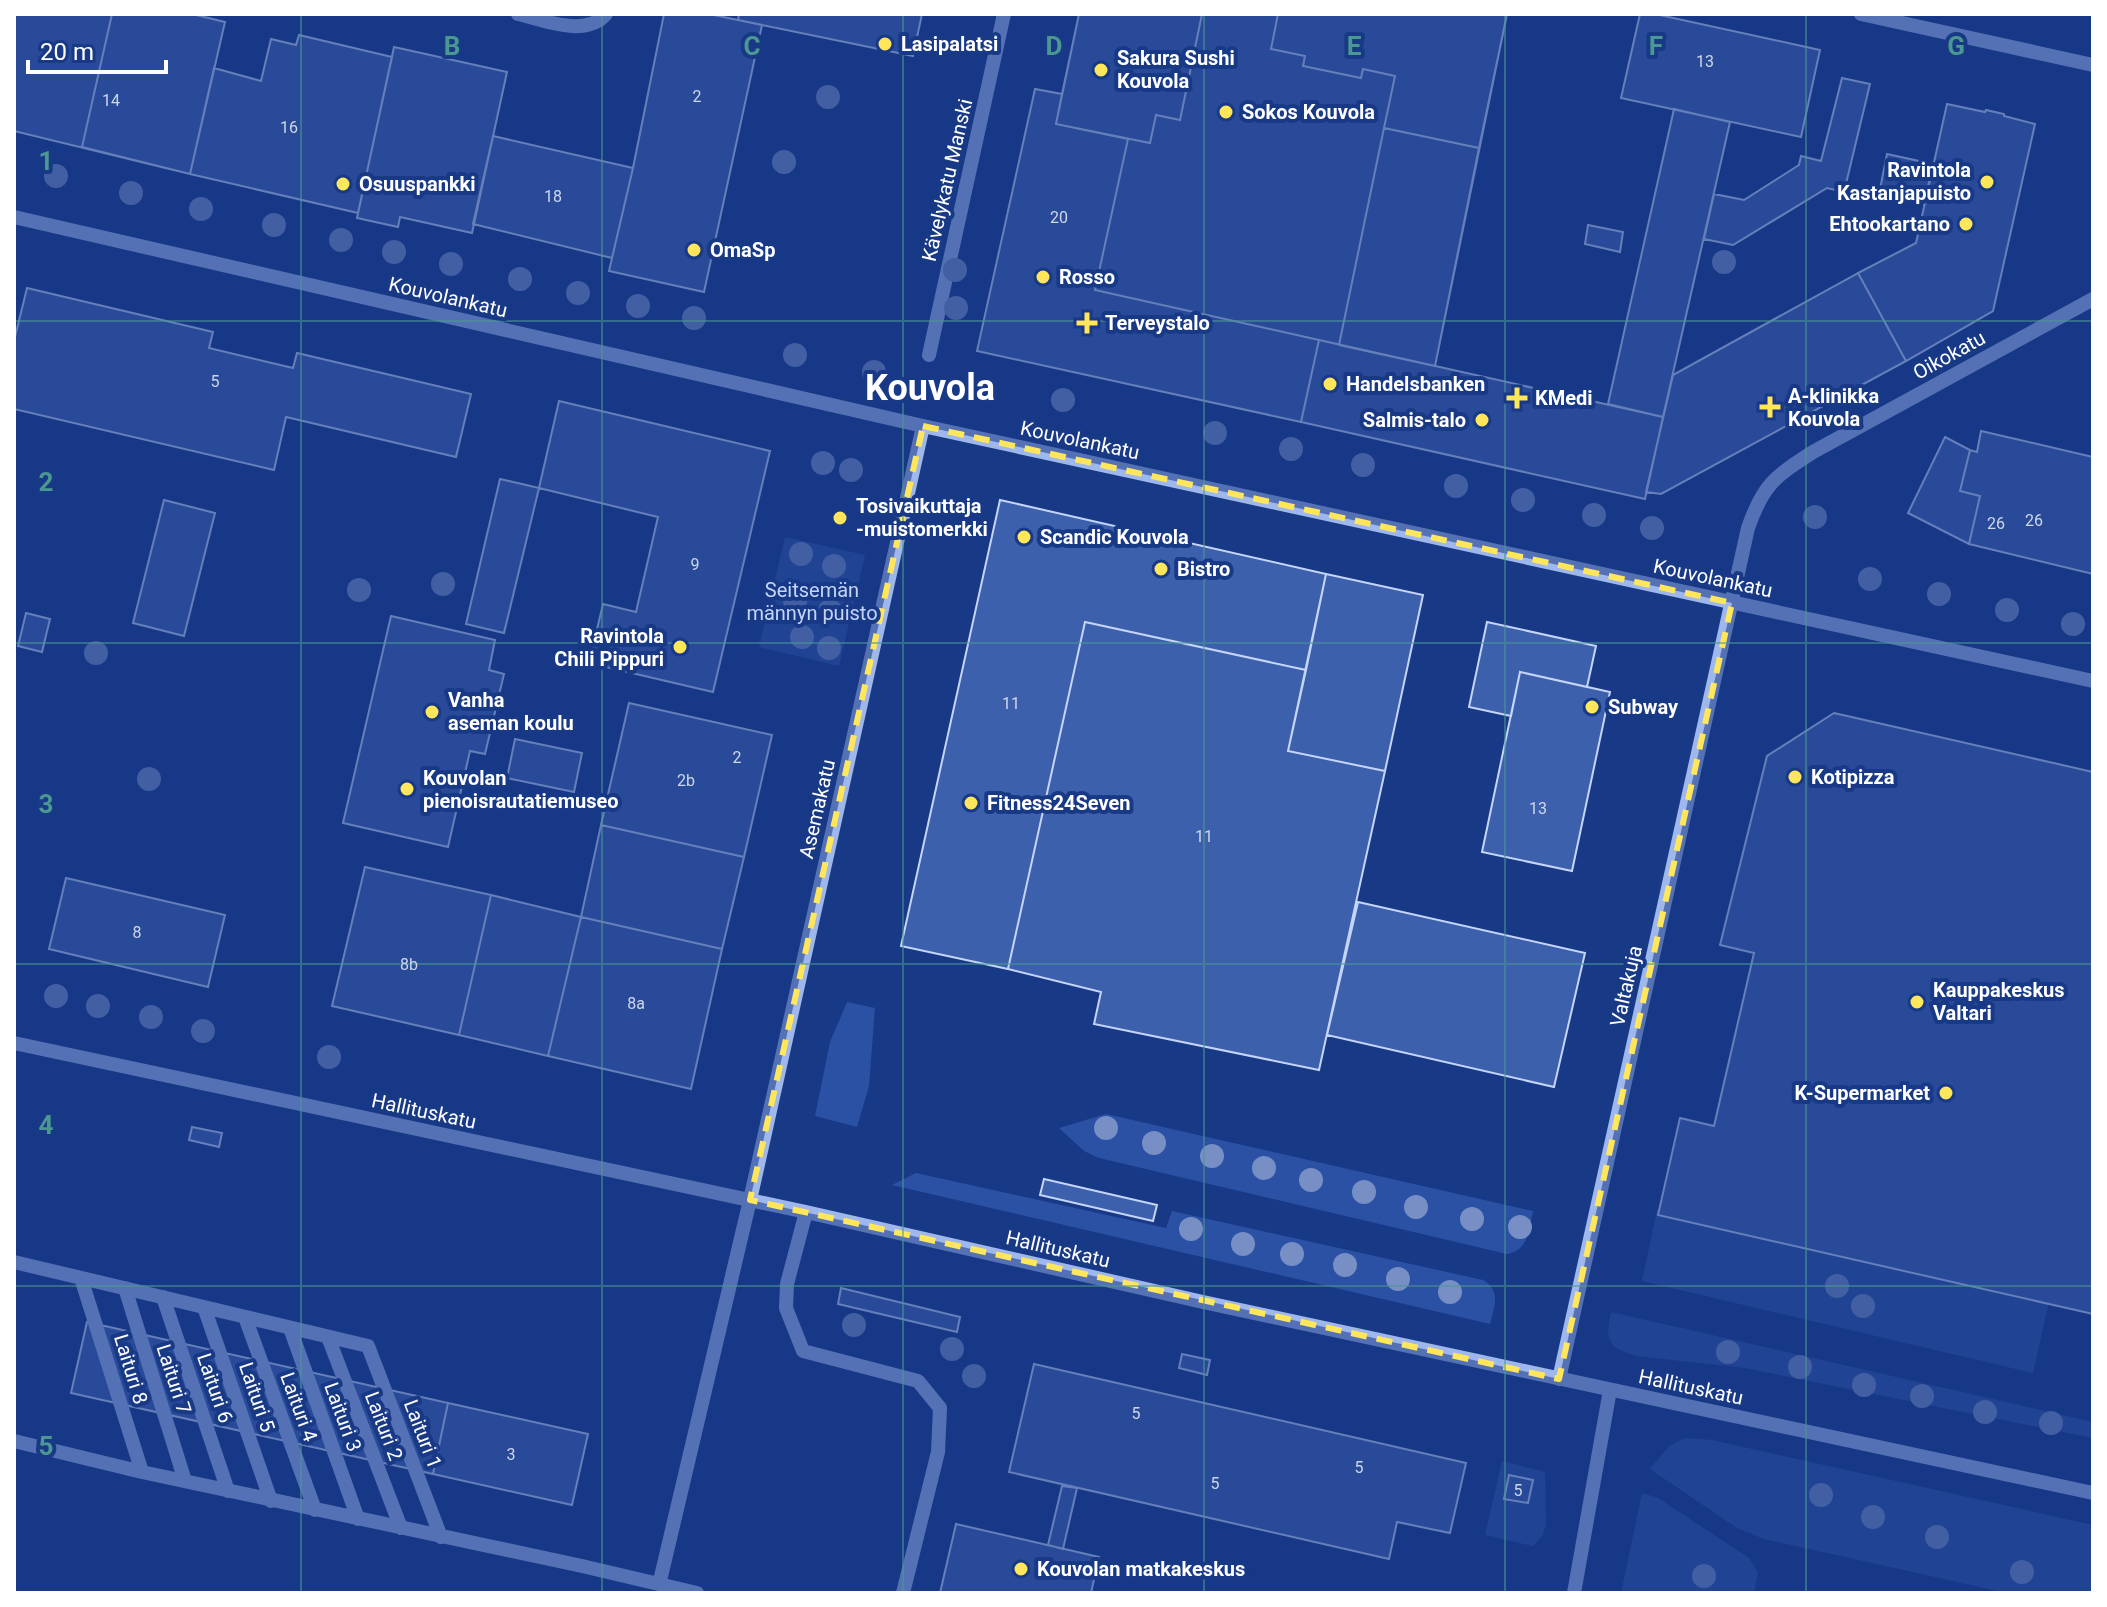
<svg xmlns="http://www.w3.org/2000/svg" width="2107" height="1607" font-family="Roboto,sans-serif">
<rect width="100%" height="100%" fill="#183986"/>
<path fill="#2b51a4" d="M785,537l80,18 -26,111 -80,-19z
M847,1002l28,6 -6,78 -12,41 -42,-11 15,-74z
M1106,1114l427,97c-4,18 -4,39 -26,43l-408,-96 -15,-7 -25,-23z
M916,1173l250,55 6,-17 311,69c19,11 11,27 7,44l-598,-139z
M1657,1210l392,91 -16,72 -391,-92z
M1611,1312l482,110v16l-348,-70 -108,-12c-30,-9 -32,-15 -26,-44z
M1685,1438l27,2 381,85v68h-86l-243,-54 -27,-11 -87,-59 19,-23z
M1502,1461l43,11 1,53 -4,11 -9,10 -48,-11z
M1642,1493l16,5 91,60 9,15 -4,20h-133z"/>
<path fill="#3d60ad" stroke="#c4d5f9" stroke-width="2" d="M14,14h178l33,8 -35,152 -176,-43z
M112,14h80l33,8 -35,152 -108,-27z
M664,14h45l53,11 -58,267 -95,-21 24,-103z
M739,14h183l-9,42 -175,-36z
M1079,14h428l-72,352 -116,-26 -18,82 -324,-71 58,-262 27,5z
M1079,14h123l-22,106 -24,-5 -6,28 -94,-19z
M1276,14h231l-28,134 -95,-20 11,-52 -32,-7 -2,9 -58,-12 2,-10 -34,-7 7,-35z
M1640,14h15l165,36 -19,87 -180,-39z
M299,35l93,22 -34,156 -168,-39 24,-106 47,13 10,-42 25,6z
M394,47l113,25 -35,161 -72,-16 -2,10 -41,-9z
M1842,78l28,6 -26,108 -17,-4 -94,57 -29,-6 10,-45 30,6 55,-35 2,-9 20,5z
M1035,89l27,5 -6,30 72,15 -33,151 224,50 -18,82 -324,-71z
M1947,104l38,8 1,-2 18,4v2l31,8 -42,187 -87,50 -48,-88 58,-30z
M1674,109l56,13 -67,295 -55,-13z
M1384,128l95,20 -44,218 -96,-21z
M493,136l140,32 -21,90 -139,-34z
M1887,154l46,10 -9,41 -45,-11z
M1588,225l35,7 -3,20 -35,-8z
M1858,273l48,88 -245,133 -15,-2 27,-117z
M27,288l186,44 -4,16 84,20 4,-15 174,41 -15,63 -170,-40 -12,53 -260,-61v-68z
M1319,340l344,77 -18,82 -344,-77z
M559,401l211,50 -57,241 -124,-29 14,-59 33,8 22,-95 -119,-29z
M1981,431l112,26v117l-124,-30 11,-48 -20,-5 10,-41 7,2z
M1945,437l25,13 -10,41 20,5 -11,48 -61,-31z
M500,479l39,9 -35,145 -38,-9z
M164,500l51,13 -31,123 -51,-13z
M1000,500l326,74 -20,96 -221,-48 -77,347 -107,-23z
M1326,574l97,21 -38,176 -97,-20z
M26,613l24,6 -8,33 -24,-6z
M391,616l104,24 -6,30 15,4 -19,80 -15,-3 -22,96 -105,-24z
M1085,622l221,48 -18,81 97,20 -66,299 -225,-46 7,-32 -93,-23z
M1487,622l109,24 -9,41 -67,-15 -9,44 -42,-9z
M1520,672l90,20 -38,179 -90,-19z
M629,703l143,32 -28,122 -143,-32z
M1834,713l259,59v542l-435,-99 22,-97 34,8 40,-173 -34,-8 47,-189z
M515,739l67,14 -8,39 -67,-14z
M601,825l143,32 -22,92 -141,-32z
M365,867l126,28 -32,140 -127,-29z
M66,878l159,37 -17,72 -159,-38z
M491,895l90,22 -33,139 -89,-21z
M1358,902l227,51 -31,134 -227,-52z
M581,917l141,32 -31,140 -143,-33z
M192,1127l30,6 -3,14 -30,-7z
M1044,1179l113,26 -4,16 -113,-26z
M841,1288l119,29 -3,15 -119,-28z
M87,1322l361,81 -15,71 -362,-81z
M1182,1354l28,6 -3,15 -28,-7z
M1034,1364l432,99 -16,70 -53,-11 -8,37 -380,-87z
M448,1403l140,31 -16,71 -139,-31z
M1509,1475l24,5 -5,23 -24,-4z
M1062,1486l15,2 -14,61 -15,-4z
M956,1524l143,33 -8,36h-151z"/>
<g fill="none" stroke-linecap="round" stroke-linejoin="round">
<path stroke="#9eb7ed" stroke-width="14" d="M518,14c25,6 68,24 88,0
M1861,14l232,51
M14,217l909,209 1170,255
M929,355l75,-341
M14,1043l792,169 397,90 890,191
M806,1212l-19,72 -1,24 17,43 115,30 22,27 -2,44 -35,141
M14,1262l354,84 73,191
M81,1278l61,194
M125,1288l60,193
M163,1297l65,194
M204,1307l67,194
M245,1317l70,193
M290,1328l68,191
M328,1337l73,191
M1559,1379l189,-851c15,-43 26,-51 65,-76l280,-153
M14,1441l128,31 440,94 115,27
M659,1585l91,-385 173,-774
M1574,1593l36,-203"/>
</g>
<g fill="#778fc5">
<circle cx="828" cy="97" r="12"/>
<circle cx="784" cy="162" r="12"/>
<circle cx="56" cy="176" r="12"/>
<circle cx="131" cy="193" r="12"/>
<circle cx="201" cy="209" r="12"/>
<circle cx="274" cy="225" r="12"/>
<circle cx="341" cy="240" r="12"/>
<circle cx="394" cy="252" r="12"/>
<circle cx="1724" cy="262" r="12"/>
<circle cx="451" cy="264" r="12"/>
<circle cx="955" cy="270" r="12"/>
<circle cx="520" cy="279" r="12"/>
<circle cx="578" cy="293" r="12"/>
<circle cx="638" cy="306" r="12"/>
<circle cx="956" cy="308" r="12"/>
<circle cx="694" cy="318" r="12"/>
<circle cx="795" cy="355" r="12"/>
<circle cx="874" cy="372" r="12"/>
<circle cx="1063" cy="400" r="12"/>
<circle cx="1215" cy="433" r="12"/>
<circle cx="1291" cy="449" r="12"/>
<circle cx="823" cy="463" r="12"/>
<circle cx="1363" cy="465" r="12"/>
<circle cx="851" cy="470" r="12"/>
<circle cx="1456" cy="486" r="12"/>
<circle cx="1523" cy="500" r="12"/>
<circle cx="1594" cy="515" r="12"/>
<circle cx="1815" cy="517" r="12"/>
<circle cx="1652" cy="528" r="12"/>
<circle cx="801" cy="554" r="12"/>
<circle cx="834" cy="566" r="12"/>
<circle cx="1870" cy="579" r="12"/>
<circle cx="443" cy="584" r="12"/>
<circle cx="359" cy="590" r="12"/>
<circle cx="1939" cy="594" r="12"/>
<circle cx="795" cy="601" r="12"/>
<circle cx="2007" cy="610" r="12"/>
<circle cx="830" cy="611" r="12"/>
<circle cx="2073" cy="624" r="12"/>
<circle cx="802" cy="637" r="12"/>
<circle cx="829" cy="648" r="12"/>
<circle cx="96" cy="653" r="12"/>
<circle cx="149" cy="779" r="12"/>
<circle cx="56" cy="996" r="12"/>
<circle cx="98" cy="1006" r="12"/>
<circle cx="151" cy="1017" r="12"/>
<circle cx="203" cy="1031" r="12"/>
<circle cx="329" cy="1057" r="12"/>
<circle cx="1106" cy="1128" r="12"/>
<circle cx="1154" cy="1143" r="12"/>
<circle cx="1212" cy="1156" r="12"/>
<circle cx="1264" cy="1168" r="12"/>
<circle cx="1311" cy="1180" r="12"/>
<circle cx="1364" cy="1192" r="12"/>
<circle cx="1416" cy="1207" r="12"/>
<circle cx="1472" cy="1219" r="12"/>
<circle cx="1520" cy="1227" r="12"/>
<circle cx="1191" cy="1229" r="12"/>
<circle cx="1243" cy="1244" r="12"/>
<circle cx="1292" cy="1254" r="12"/>
<circle cx="1345" cy="1265" r="12"/>
<circle cx="1398" cy="1279" r="12"/>
<circle cx="1837" cy="1286" r="12"/>
<circle cx="1450" cy="1292" r="12"/>
<circle cx="1863" cy="1306" r="12"/>
<circle cx="854" cy="1325" r="12"/>
<circle cx="952" cy="1349" r="12"/>
<circle cx="1728" cy="1352" r="12"/>
<circle cx="1800" cy="1367" r="12"/>
<circle cx="974" cy="1376" r="12"/>
<circle cx="1864" cy="1385" r="12"/>
<circle cx="1922" cy="1396" r="12"/>
<circle cx="1985" cy="1412" r="12"/>
<circle cx="2051" cy="1423" r="12"/>
<circle cx="1821" cy="1495" r="12"/>
<circle cx="1873" cy="1517" r="12"/>
<circle cx="1937" cy="1537" r="12"/>
<circle cx="2022" cy="1572" r="12"/>
<circle cx="1704" cy="1576" r="12"/>
</g>
<path d="M0 0H2107V1607H0ZM923,426l809,177 -173,776 -809,-179z" fill="#183986" fill-opacity=".55" fill-rule="evenodd"/>
<path fill="none" stroke="#ffe65a" stroke-width="6" stroke-dasharray="16 10" stroke-linejoin="round" d="M923,426l809,177 -173,776 -809,-179z"/>
<path fill="none" stroke="#4b9892" stroke-width="2" stroke-opacity="0.55" d="M301,14v1579M602,14v1579M903,14v1579M1204,14v1579M1505,14v1579M1806,14v1579M14,321h2079M14,643h2079M14,964h2079M14,1286h2079"/>
<g fill="#ffe65a" stroke="#183986" stroke-width="3">
<circle cx="885" cy="44" r="8"/>
<circle cx="1101" cy="70" r="8"/>
<circle cx="1226" cy="112" r="8"/>
<circle cx="1987" cy="182" r="8"/>
<circle cx="343" cy="184" r="8"/>
<circle cx="1966" cy="224" r="8"/>
<circle cx="694" cy="250" r="8"/>
<circle cx="1043" cy="277" r="8"/>
<path d="M1083 311h8v8h8v8h-8v8h-8v-8h-8v-8h8z"/>
<circle cx="1330" cy="384" r="8"/>
<path d="M1513 386h8v8h8v8h-8v8h-8v-8h-8v-8h8z"/>
<path d="M1766 395h8v8h8v8h-8v8h-8v-8h-8v-8h8z"/>
<circle cx="1482" cy="420" r="8"/>
<circle cx="840" cy="518" r="8"/>
<circle cx="1024" cy="537" r="8"/>
<circle cx="1161" cy="569" r="8"/>
<circle cx="680" cy="647" r="8"/>
<circle cx="1592" cy="707" r="8"/>
<circle cx="432" cy="712" r="8"/>
<circle cx="1795" cy="777" r="8"/>
<circle cx="407" cy="789" r="8"/>
<circle cx="971" cy="803" r="8"/>
<circle cx="1917" cy="1002" r="8"/>
<circle cx="1946" cy="1093" r="8"/>
<circle cx="1021" cy="1569" r="8"/>
</g>
<g text-anchor="middle" stroke-width="8" stroke-linejoin="round" paint-order="stroke">
<g font-size="16" fill="#ced7ea">
<text x="1705" y="67">13</text>
<text x="697" y="102">2</text>
<text x="111" y="106">14</text>
<text x="289" y="133">16</text>
<text x="553" y="202">18</text>
<text x="1059" y="223">20</text>
<text x="215" y="387">5</text>
<text x="2034" y="526">26</text>
<text x="1996" y="529">26</text>
<text x="695" y="570">9</text>
<text x="1011" y="709">11</text>
<text x="737" y="763">2</text>
<text x="686" y="786">2b</text>
<text x="1538" y="814">13</text>
<text x="1204" y="842">11</text>
<text x="137" y="938">8</text>
<text x="409" y="970">8b</text>
<text x="636" y="1009">8a</text>
<text x="1136" y="1419">5</text>
<text x="511" y="1460">3</text>
<text x="1359" y="1473">5</text>
<text x="1215" y="1489">5</text>
<text x="1518" y="1496">5</text>
</g>
<g font-size="20" font-weight="bold" fill="#fff" stroke="#183986" text-anchor="start">
<text x="901" y="51">Lasipalatsi</text>
<text x="1117" y="65">Sakura Sushi<tspan x="1117" dy="23">Kouvola</tspan></text>
<text x="1242" y="119">Sokos Kouvola</text>
<text x="1971" y="177" text-anchor="end">Ravintola<tspan x="1971" dy="23">Kastanjapuisto</tspan></text>
<text x="359" y="191">Osuuspankki</text>
<text x="1950" y="231" text-anchor="end">Ehtookartano</text>
<text x="710" y="257">OmaSp</text>
<text x="1059" y="284">Rosso</text>
<text x="1105" y="330">Terveystalo</text>
<text x="1346" y="391">Handelsbanken</text>
<text x="1788" y="403">A-klinikka<tspan x="1788" dy="23">Kouvola</tspan></text>
<text x="1535" y="405">KMedi</text>
<text x="1466" y="427" text-anchor="end">Salmis-talo</text>
<text x="856" y="513">Tosivaikuttaja<tspan x="856" dy="23">-muistomerkki</tspan></text>
<text x="1040" y="544">Scandic Kouvola</text>
<text x="1177" y="576">Bistro</text>
<text x="664" y="643" text-anchor="end">Ravintola<tspan x="664" dy="23">Chili Pippuri</tspan></text>
<text x="448" y="707">Vanha<tspan x="448" dy="23">aseman koulu</tspan></text>
<text x="1608" y="714">Subway</text>
<text x="1811" y="784">Kotipizza</text>
<text x="423" y="785">Kouvolan<tspan x="423" dy="23">pienoisrautatiemuseo</tspan></text>
<text x="987" y="810">Fitness24Seven</text>
<text x="1933" y="997">Kauppakeskus<tspan x="1933" dy="23">Valtari</tspan></text>
<text x="1930" y="1100" text-anchor="end">K-Supermarket</text>
<text x="1037" y="1576">Kouvolan matkakeskus</text>
</g>
<g font-size="20" fill="#fff" stroke="#183986">
<text transform="translate(947 180) rotate(-77)" y="7">Kävelykatu Manski</text>
<text transform="translate(448 297) rotate(13)" y="7">Kouvolankatu</text>
<text transform="translate(1949 355) rotate(-29)" y="7">Oikokatu</text>
<text transform="translate(1080 440) rotate(12)" y="7">Kouvolankatu</text>
<text transform="translate(1713 578) rotate(12)" y="7">Kouvolankatu</text>
<text transform="translate(817 809) rotate(-77)" y="7">Asemakatu</text>
<text transform="translate(1626 986) rotate(-77)" y="7">Valtakuja</text>
<text transform="translate(424 1111) rotate(12)" y="7">Hallituskatu</text>
<text transform="translate(1058 1249) rotate(13)" y="7">Hallituskatu</text>
<text transform="translate(131 1369) rotate(73)" y="7">Laituri 8</text>
<text transform="translate(174 1379) rotate(72)" y="7">Laituri 7</text>
<text transform="translate(1691 1387) rotate(12)" y="7">Hallituskatu</text>
<text transform="translate(215 1388) rotate(71)" y="7">Laituri 6</text>
<text transform="translate(257 1397) rotate(71)" y="7">Laituri 5</text>
<text transform="translate(299 1407) rotate(70)" y="7">Laituri 4</text>
<text transform="translate(343 1417) rotate(70)" y="7">Laituri 3</text>
<text transform="translate(384 1426) rotate(69)" y="7">Laituri 2</text>
<text transform="translate(423 1434) rotate(69)" y="7">Laituri 1</text>
</g>
<g font-size="20" fill="#c4d5f9" stroke="#183986">
<text x="812" y="597">Seitsemän<tspan x="812" dy="23">männyn puisto</tspan></text>
</g>
<g font-size="36" font-weight="bold" fill="#fff" stroke="#183986">
<text x="930" y="400">Kouvola</text>
</g>
</g>
<g font-size="26" text-anchor="middle" font-weight="bold" fill="#4b9892" stroke="#183986" stroke-width="8" stroke-linejoin="round" paint-order="stroke">
<text x="452" y="55">B</text>
<text x="752" y="55">C</text>
<text x="1054" y="55">D</text>
<text x="1354" y="55">E</text>
<text x="1656" y="55">F</text>
<text x="1956" y="55">G</text>
<text x="46" y="170">1</text>
<text x="46" y="491">2</text>
<text x="46" y="813">3</text>
<text x="46" y="1134">4</text>
<text x="46" y="1455">5</text>
</g>
<rect width="2107" height="1607" fill="none" stroke="#ffffff" stroke-width="32"/>
<path d="M28 60v12h138v-12" fill="none" stroke="#ffffff" stroke-width="4"/>
<text x="40" y="60" font-size="24" fill="#ffffff" stroke="#183986" stroke-width="6" paint-order="stroke">20 m</text>
</svg>
